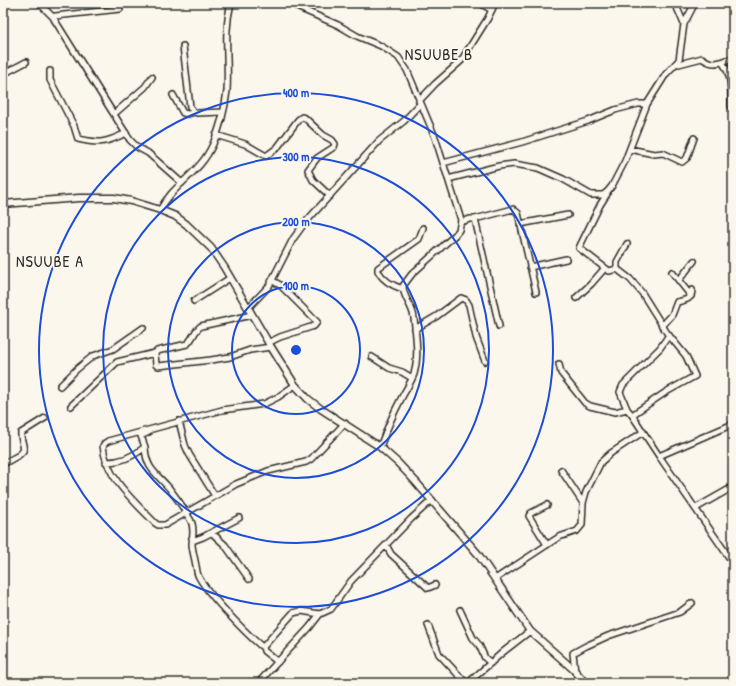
<svg xmlns="http://www.w3.org/2000/svg" width="736" height="686" font-family="'Patrick Hand',sans-serif">
<rect width="100%" height="100%" fill="#fbf7ec"/>
<filter id="ink" filterUnits="userSpaceOnUse"><feTurbulence type="fractalNoise" baseFrequency=".025" numOctaves="2"/><feDisplacementMap in="SourceGraphic" scale="8" xChannelSelector="R" yChannelSelector="G"/><feConvolveMatrix kernelMatrix="1 2 1 2 8 2 1 2 1" color-interpolation-filters="sRGB"/></filter>
<g filter="url(#ink)">
<g fill="none" stroke-linecap="round" stroke-linejoin="round">
<defs>
<path id="minor" d="M39,3l15,15
M292,3l7,5 39,17 19,11 24,10 17,11 9,13 28,67 26,83 -2,10 -4,5 -43,39 -9,12c0,12 10,20 11,32 2,18 5,38 0,56 -3,9 -10,18 -14,27 -8,15 -14,30 -20,46
M480,3l12,7
M675,3l9,21
M120,9l-65,7 -1,3 76,121 7,7 11,6 34,30
M183,46l7,61 4,5 3,1 26,-1
M722,62c10,12 9,29 9,44
M677,63l2,1 23,-6c12,9 18,4 31,0
M50,71v9l24,46 4,13c21,5 28,4 48,-6
M3,76l4,-4 19,-10
M173,95l10,18 5,1 6,-2
M419,101l16,-17 26,-23 27,-43 7,-15
M114,114l31,-27 7,-10
M216,135l29,9 21,12 11,-8 21,-28 4,-3 3,1 18,17 9,5 3,4 -1,3 -17,11 -9,12 5,10 17,16
M630,149l24,5 9,-1 19,9 5,-4 7,-20
M443,163l79,-21 66,-21 27,-11 23,-6h9
M448,179l51,-13 15,-2 24,4 25,11 28,16h12l4,-3 5,-6 13,-25 22,-57 19,-30 13,-14 5,-36 11,-21
M607,194l-7,11 -21,43 30,23 8,-2
M160,210c14,-27 40,-36 53,-66 7,-16 12,-36 14,-53 2,-31 -4,-57 4,-88
M475,219l38,-10 5,4 18,79
M461,222l9,-3h5l24,107
M520,224l48,-9
M530,267l36,-8
M617,269l13,10 12,14 25,40 19,23 9,20 -29,16 -34,23
M617,269v-7l10,-18
M672,272l19,24
M679,280l15,-19
M403,289c-10,-3 -20,-9 -25,-18v-3l41,-29 4,-11
M576,298l15,-14 14,-16
M194,301l36,-23
M248,308l21,-22 24,-47 11,-15 75,-83 25,-20 16,-17
M252,315l-51,11c-7,5 -8,13 -14,18l-30,7 -2,2 1,12 2,1 53,-6 19,-3 20,-7 21,-3
M662,326l10,-11 5,-13c8,-2 15,-2 15,-12
M415,329l22,-13 24,-18 5,2 3,5 7,32 9,24
M669,335l-9,13 -37,37 -3,7 7,17 5,6 27,41 74,107
M268,343l12,-6 34,-11 3,-4 -37,-37 -7,-4
M372,357l17,11 13,4 10,6
M559,364l2,9 24,30 5,3 25,6 12,-3
M295,385l-17,12 -14,7 -42,6 -114,31 -3,2 -2,3c3,32 31,55 52,77l3,2h7l71,-41 32,-13 38,-9 5,-3 34,-36
M60,386l17,-17 16,-13 20,-7 30,-21
M71,406l46,-44 38,-9
M179,421l6,24 4,9 26,42
M145,447c1,22 11,26 24,41 8,10 16,22 22,33 4,8 1,16 1,24 1,9 4,18 5,27 3,15 51,63 64,74l2,1 1,4 14,11
M659,456l74,-32
M106,462c14,0 28,-6 39,-15l-4,-11 8,-4
M3,464l16,-9 4,-4c2,-6 -3,-11 -2,-18l24,-15
M561,470l22,33
M696,508l37,-21
M212,533l13,12 24,34
M192,538l3,2 8,-3 36,-19
M386,545l5,9 37,34 7,-3
M547,545l-18,-29 2,-3 16,-8
M495,579l64,-42 18,-6 5,-6 1,-22 3,-11 15,-30 10,-9 32,-21
M460,610l13,28 6,7 6,13 6,5
M428,625l11,29 27,29
M263,647l30,-34 8,-2 19,3 11,-5 20,-28 60,-62 21,-19
M575,672l-2,-19 13,-7 22,-10 72,-24 12,-9
M260,681l49,-53 11,-14
M468,683l35,-31 27,-21"/>
<path id="tertiary" d="M3,204l76,-6h35l17,3 29,9 15,6 11,8 25,24 13,19 47,80 24,38 13,14 13,10 59,38 18,16 17,18 63,73 52,77 43,38 13,14"/>
</defs>
<use href="#minor" stroke="#2b2b2b" stroke-width="8"/>
<use href="#tertiary" stroke="#2b2b2b" stroke-width="9"/>
<use href="#minor" stroke="#fbf7ec" stroke-width="5"/>
<use href="#tertiary" stroke="#fbf7ec" stroke-width="6"/>
</g>
</g>
<g fill="none" stroke="#1d4ed8" stroke-width="2">
<circle cx="296" cy="350" r="64"/>
<circle cx="296" cy="350" r="128"/>
<circle cx="296" cy="350" r="193"/>
<circle cx="296" cy="350" r="257"/>
</g>
<g text-anchor="middle" stroke-width="4" stroke-linejoin="round" paint-order="stroke">
<g font-size="16" letter-spacing="1" fill="#2b2b2b" stroke="#fbf7ec">
<text x="439" y="60">NSUUBE B</text>
<text x="50" y="267">NSUUBE A</text>
</g>
</g>
<circle cx="296" cy="350" r="6" fill="#1d4ed8" stroke="#fbf7ec" stroke-width="2"/>
<g font-size="12" text-anchor="middle" font-weight="bold" fill="#1d4ed8" stroke="#fbf7ec" stroke-width="4" stroke-linejoin="round" paint-order="stroke">
<text x="296" y="97">400 m</text>
<text x="296" y="161">300 m</text>
<text x="296" y="226">200 m</text>
<text x="296" y="290">100 m</text>
</g>
<rect width="736" height="686" fill="none" stroke="#fbf7ec" stroke-width="16"/>
<rect x="8" y="8" width="720" height="670" fill="none" stroke="#2b2b2b" stroke-width="1.5" filter="url(#ink)"/>
</svg>
